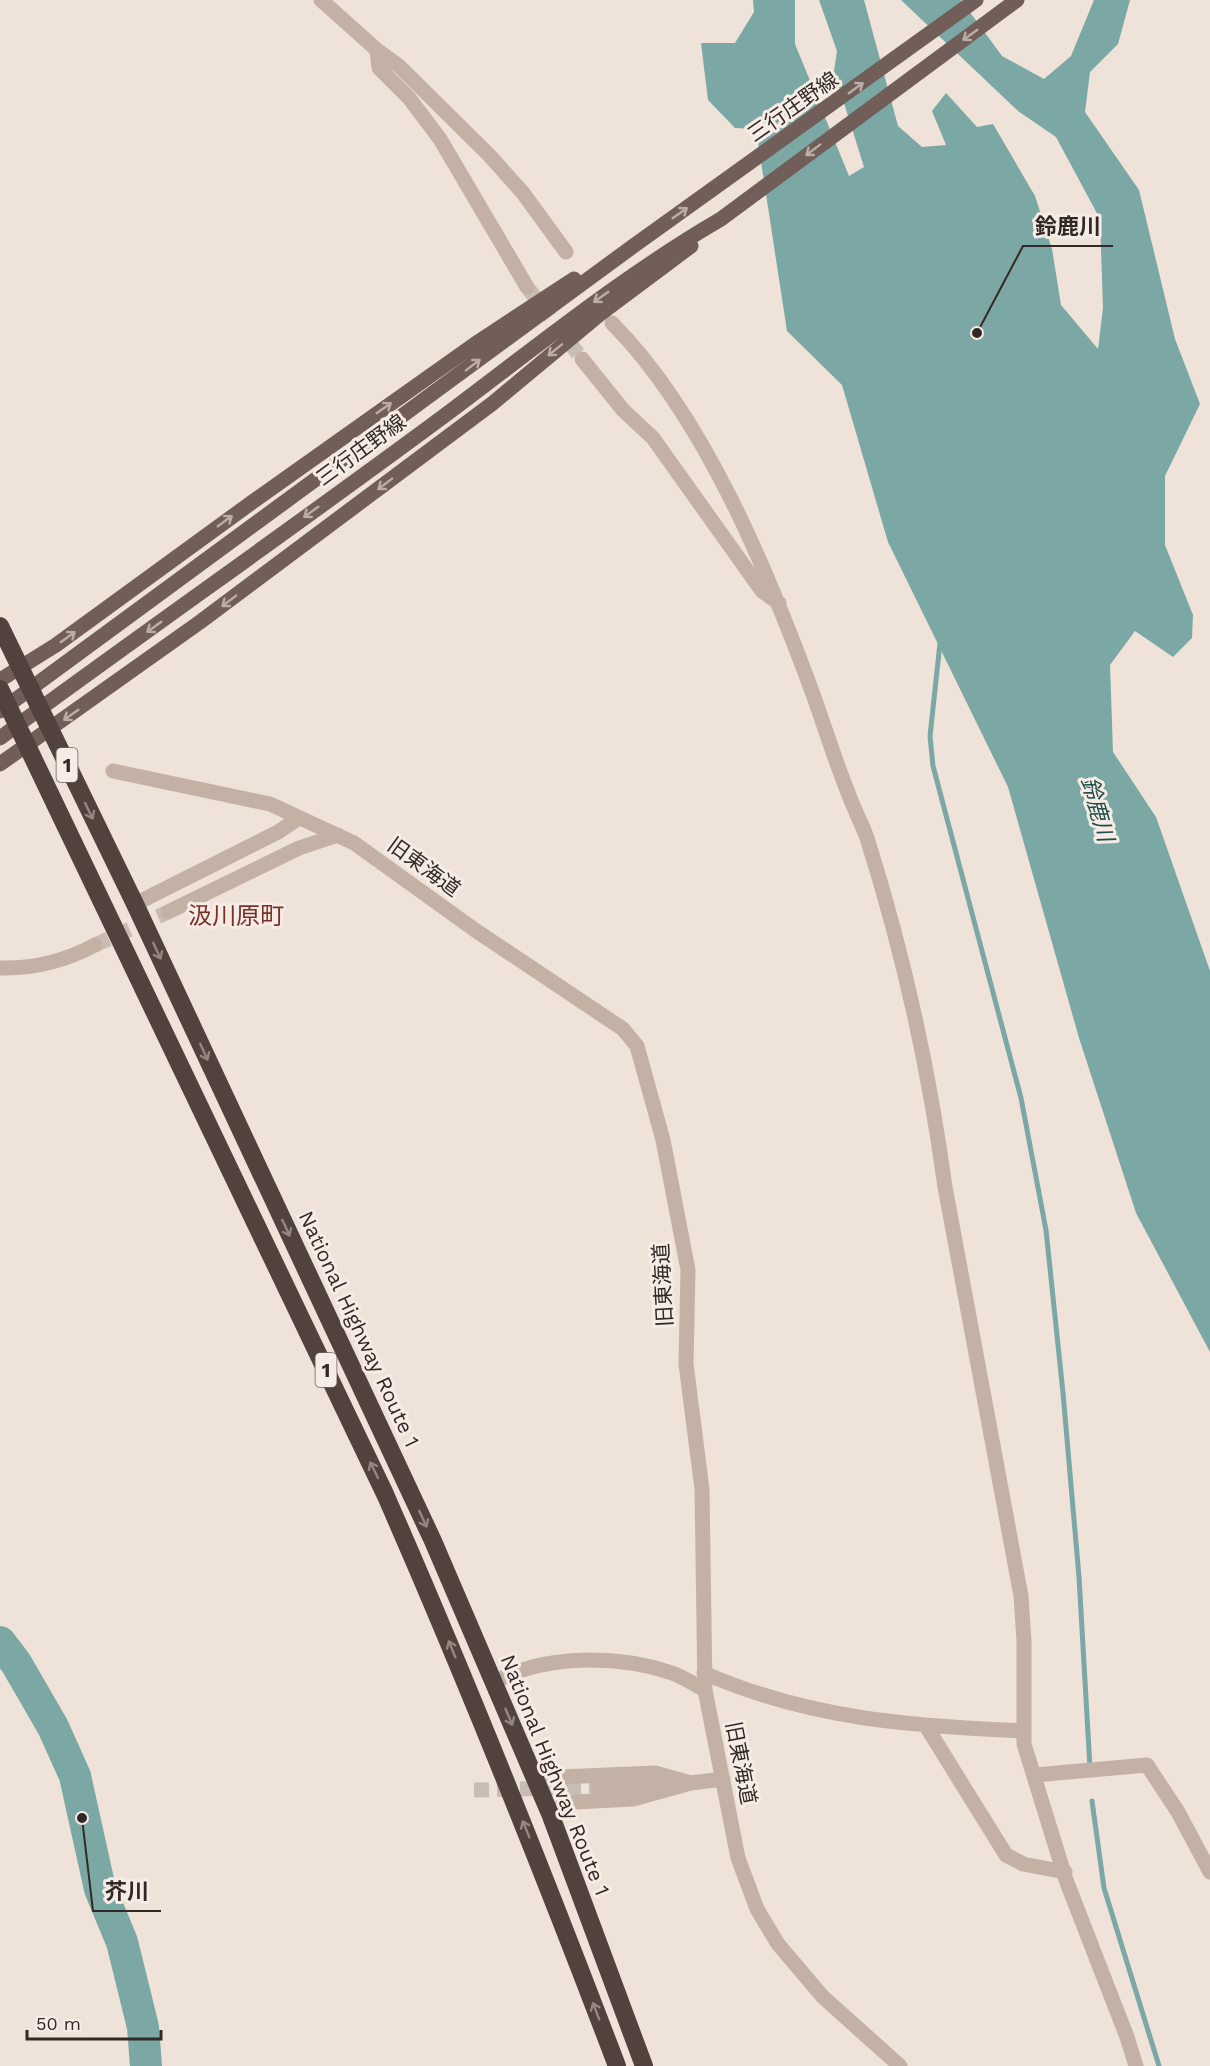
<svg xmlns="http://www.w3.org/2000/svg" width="1210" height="2066" font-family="'Work Sans','Noto Sans JP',sans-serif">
<rect width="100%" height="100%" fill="#eee2d9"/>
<path fill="#7ba8a4" d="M753,0h42v44l54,132 15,-9 -30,-96 3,-20 -18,-51h45l34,126 24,21 24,-2 -14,-34 14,-18 31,34 16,-3 42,72 17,53 9,56 37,44 5,-41 -3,-89 -44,-82 -38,-26 -117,-111h60l41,56 42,23 27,-23 23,-56h36l-12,44 -28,28 -5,40 54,78 36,149 25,65 -35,72v69l28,70 -1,23 -19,19 -38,-26 -25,34 3,87 43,65 54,154v381l-74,-139 -57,-175 -71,-251 -120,-245 -46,-157 -55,-54 -31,-202 -21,-1 -27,-28 -7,-57h34l19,-31z"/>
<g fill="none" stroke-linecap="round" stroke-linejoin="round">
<path stroke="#7ba8a4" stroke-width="5" d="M940,643l-10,93 3,30 88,332 25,132 17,163 16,184 11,191
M1092,1801l12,87 55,178"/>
<path stroke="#7ba8a4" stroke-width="32" d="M0,1642l16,21 37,64 22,49 25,113 22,53 21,85 3,39"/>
<path stroke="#c8bdb5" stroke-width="15" stroke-dasharray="15 8" stroke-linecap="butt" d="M527,287l55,72
M95,945l73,-33
M474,1790l124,-3"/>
<path stroke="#c4b1a6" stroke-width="15" d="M321,0l56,50 22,16 91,90 33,37 43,59
M377,50l2,18 30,30 31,41 87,148
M612,323c93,94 157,251 202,374 11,31 21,63 33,93 6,17 14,32 20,48 36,114 62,231 78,349l76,409 3,45v103l42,136 61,157 9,29
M582,359l41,51 30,28 109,153 17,12
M113,771l157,33 84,39 121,87 148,99 14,17 26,94 25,130 -2,94 16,125 3,201 33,168 19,51 21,35 45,53 77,69
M135,904l143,-72 21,-14
M168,912l131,-64 39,-13
M0,968c34,1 65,-7 95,-23
M704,1673c105,46 206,53 319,58
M495,1682c49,-28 123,-27 177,-9 11,4 22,11 33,17
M926,1726l80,129 17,9 42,8
M532,1770l28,7 95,-4 36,10
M1035,1775l112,-10 31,47 32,60
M598,1787l66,-2
M551,1816l9,-9 15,-5 58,-3 58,-16 32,-4"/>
<path stroke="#725e59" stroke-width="15" d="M0,680l56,-35 195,-142 224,-159 99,-65
M0,711l632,-464 344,-247
M0,738c147,-108 297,-213 444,-322 91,-68 179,-140 277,-197l296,-219
M0,764l200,-142 293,-219 107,-89 91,-68"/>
<path stroke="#52423e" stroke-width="18" d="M0,626l135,278 298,637 118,275 93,250
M0,689l385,805c83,189 159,380 232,572"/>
</g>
<defs><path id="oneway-shaft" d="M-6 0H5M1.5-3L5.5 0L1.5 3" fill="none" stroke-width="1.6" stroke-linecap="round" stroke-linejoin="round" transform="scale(1.5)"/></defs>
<g stroke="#bbaca6">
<use href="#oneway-shaft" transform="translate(970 35) rotate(144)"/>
<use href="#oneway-shaft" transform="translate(856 88) rotate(-36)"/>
<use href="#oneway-shaft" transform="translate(813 150) rotate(143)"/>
<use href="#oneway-shaft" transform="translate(680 213) rotate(-35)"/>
<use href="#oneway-shaft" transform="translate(601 297) rotate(145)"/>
<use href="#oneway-shaft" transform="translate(555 350) rotate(141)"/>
<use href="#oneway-shaft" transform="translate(473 365) rotate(-37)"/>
<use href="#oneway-shaft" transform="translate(384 408) rotate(-35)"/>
<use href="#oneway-shaft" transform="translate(385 484) rotate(143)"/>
<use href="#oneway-shaft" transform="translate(311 512) rotate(144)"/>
<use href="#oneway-shaft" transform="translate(225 521) rotate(-36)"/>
<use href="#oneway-shaft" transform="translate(229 601) rotate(143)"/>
<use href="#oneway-shaft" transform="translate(154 627) rotate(144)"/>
<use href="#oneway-shaft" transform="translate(68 637) rotate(-36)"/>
<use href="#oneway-shaft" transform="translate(71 715) rotate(145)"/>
</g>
<g stroke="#948681">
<use href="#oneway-shaft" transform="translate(89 811) rotate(64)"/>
<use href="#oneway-shaft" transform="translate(157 951) rotate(65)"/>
<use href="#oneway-shaft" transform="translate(204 1052) rotate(65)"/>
<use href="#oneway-shaft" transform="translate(286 1228) rotate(65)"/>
<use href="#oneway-shaft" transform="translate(374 1470) rotate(-116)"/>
<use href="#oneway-shaft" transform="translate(423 1519) rotate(65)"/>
<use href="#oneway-shaft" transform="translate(452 1649) rotate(-112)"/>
<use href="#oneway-shaft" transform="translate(509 1717) rotate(67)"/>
<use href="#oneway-shaft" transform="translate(526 1829) rotate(-112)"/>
<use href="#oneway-shaft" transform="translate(596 2011) rotate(-111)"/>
</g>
<g text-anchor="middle" stroke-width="6" stroke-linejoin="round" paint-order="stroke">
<g fill="#f6ece5" stroke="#6d645f" stroke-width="1.5">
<rect x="56.5" y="748" width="21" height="34" rx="4.5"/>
<rect x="315.5" y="1353" width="21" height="34" rx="4.5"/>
</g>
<g font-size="20" font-weight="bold" fill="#322926">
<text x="67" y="772">1</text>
<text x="326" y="1377">1</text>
</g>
<g font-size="21" fill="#322926" stroke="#f6ece5">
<text transform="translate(793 107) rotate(-35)" y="7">三行庄野線</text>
<text transform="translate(361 450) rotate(-36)" y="7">三行庄野線</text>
<text transform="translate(424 867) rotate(36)" y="7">旧東海道</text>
<text transform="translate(663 1285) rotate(-93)" y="7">旧東海道</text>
<text transform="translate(359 1329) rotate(65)" y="7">National Highway Route 1</text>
<text transform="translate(741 1763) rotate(79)" y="7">旧東海道</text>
<text transform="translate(555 1775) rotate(68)" y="7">National Highway Route 1</text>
</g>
<g font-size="22" font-style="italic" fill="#204e4c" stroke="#f6ece5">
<text transform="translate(1098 809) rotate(74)" y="8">鈴鹿川</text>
</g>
<g font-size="24" fill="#783128" stroke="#f6ece5">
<text x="236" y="924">汲川原町</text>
</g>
</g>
<path fill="none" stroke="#322926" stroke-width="2" d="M977 333L1023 246H1113M82 1818L93 1911H161"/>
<g fill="#322926" stroke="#f6ece5" stroke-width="2">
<circle cx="977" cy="333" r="6"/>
<circle cx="82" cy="1818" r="6"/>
</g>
<g font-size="22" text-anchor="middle" font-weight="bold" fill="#322926" stroke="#f6ece5" stroke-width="6" stroke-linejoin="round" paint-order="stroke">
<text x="1068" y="234">鈴鹿川</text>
<text x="127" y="1899">芥川</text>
</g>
<path d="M27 2030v9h134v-9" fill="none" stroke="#322926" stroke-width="3"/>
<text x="36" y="2030" font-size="18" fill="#322926" stroke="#f6ece5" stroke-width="4.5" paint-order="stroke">50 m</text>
</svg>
